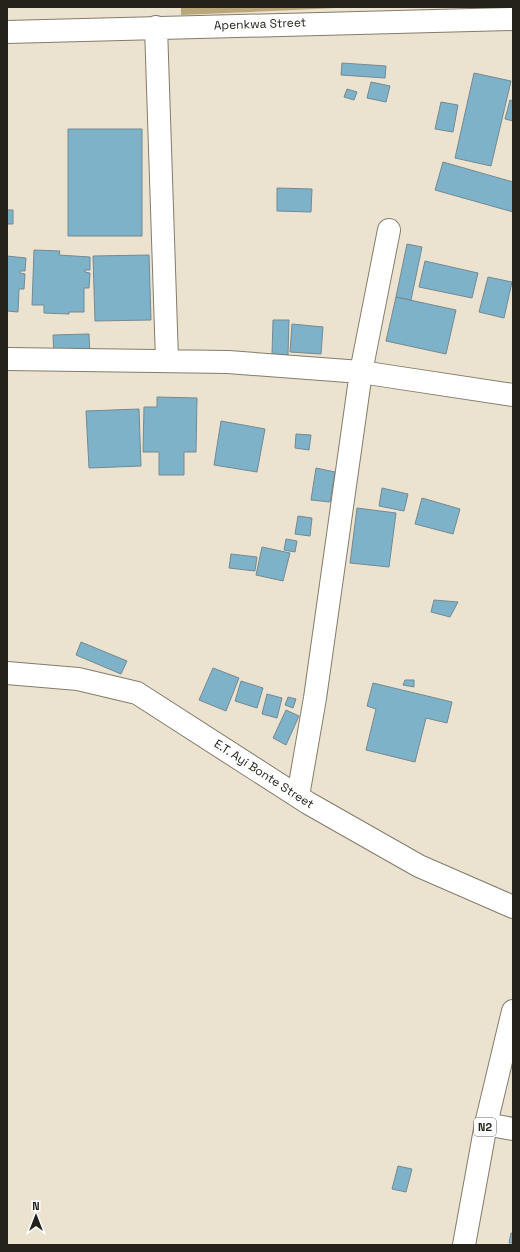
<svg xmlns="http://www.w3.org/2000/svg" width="520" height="1252" font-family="'Space Grotesk',sans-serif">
<rect width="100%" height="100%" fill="#ebe3d0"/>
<path fill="#baa77b" d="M181,7h178l-178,8z"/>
<path fill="#7eb2c8" stroke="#758992" d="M342,63l44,3 -1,12 -44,-3z
M474,73l37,8 -20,85 -36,-8z
M371,82l19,4 -4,16 -19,-4z
M347,89l10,3 -3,8 -10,-3z
M510,100l3,1v20l-8,-2z
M441,102l17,3 -5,27 -18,-3z
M68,129h74v107h-74z
M443,162l70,20v30l-78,-22z
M277,188l35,1 -1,23 -34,-1z
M7,210h6v14h-6z
M407,244l15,3 -11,53 -15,-3z
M34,250l26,1 -1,4 31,2v13h-5v2l5,1 -1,15h-5v24h-15v2l-25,-1v-8h-12z
M149,255l2,65 -56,1 -2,-65z
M7,256l19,2 -1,13h-5v2l5,1 -1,15h-5l-1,23 -11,-1v4z
M425,261l53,12 -6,25 -53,-11z
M488,277l24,5 -8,36 -25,-6z
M396,297l60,13 -10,44 -60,-13z
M273,320h16l-1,35 -16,-1z
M292,324l31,3 -2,27 -31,-2z
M89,334l1,22 -36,1 -1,-22z
M157,397l40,1 -1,54h-12v23h-25v-23h-16l1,-45h13z
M139,409l2,57 -52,2 -3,-57z
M221,421l44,8 -8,43 -43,-7z
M296,434l15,1 -2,15 -14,-2z
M316,468l19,4 -5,30 -19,-2z
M382,488l26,6 -4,17 -25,-5z
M422,498l38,11 -7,25 -38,-10z
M357,508l39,5 -7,54 -39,-4z
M298,516l14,2 -2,18 -15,-2z
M286,539l11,2 -2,11 -11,-2z
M262,547l28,6 -7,28 -27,-6z
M231,554l26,3 -2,14 -26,-3z
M434,600l24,2 -8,15 -19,-5z
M81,642l46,19 -6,13 -45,-19z
M213,668l26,10 -13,33 -27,-11z
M405,680h9v7l-11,-2z
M241,681l22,7 -6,20 -22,-7z
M373,683l79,19 -5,21 -21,-5 -11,44 -49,-12 10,-41 -9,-3z
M267,694l15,4 -5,20 -15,-4z
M288,697l8,2 -3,9 -8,-3z
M286,710l13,6 -13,29 -13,-7z
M398,1166l14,3 -6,23 -14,-3z
M511,1233h2v10h-4z"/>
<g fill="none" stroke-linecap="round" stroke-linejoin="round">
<defs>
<path id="street" d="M156,27l11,333
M7,32l506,-13
M7,359l221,3 133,10 152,23
M298,796l17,-98 46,-326 28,-142
M486,1124l27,5"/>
<path id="secondary" d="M7,673l71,6 59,14 171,110 111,63 94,41"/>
<path id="highway" d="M464,1245l22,-121 27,-113"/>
</defs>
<use href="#street" stroke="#847c6b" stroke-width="24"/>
<use href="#secondary" stroke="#847c6b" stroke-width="24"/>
<use href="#highway" stroke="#847c6b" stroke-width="24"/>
<use href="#street" stroke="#fff" stroke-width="22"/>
<use href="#secondary" stroke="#fff" stroke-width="22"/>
<use href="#highway" stroke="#fff" stroke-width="22"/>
</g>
<g text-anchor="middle" stroke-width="4" stroke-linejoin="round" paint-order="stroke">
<rect fill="#fff" stroke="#66645f" stroke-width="1" x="474" y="1118" width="22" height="18" rx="3"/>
<g font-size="11" font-weight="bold" fill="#24211a">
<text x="485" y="1131">N2</text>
</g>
<g font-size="12" fill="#24211a" stroke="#fff">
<text transform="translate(260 24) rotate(-2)" y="4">Apenkwa Street</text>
<text transform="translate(264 774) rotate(33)" y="4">E.T. Ayi Bonte Street</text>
</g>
</g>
<rect width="520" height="1252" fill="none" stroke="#24211a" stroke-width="16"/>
<g transform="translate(36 1216)" stroke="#ffffff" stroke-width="3" paint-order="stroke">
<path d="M0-3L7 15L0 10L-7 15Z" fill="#24211a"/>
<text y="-6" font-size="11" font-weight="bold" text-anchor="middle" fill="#24211a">N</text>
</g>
</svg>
